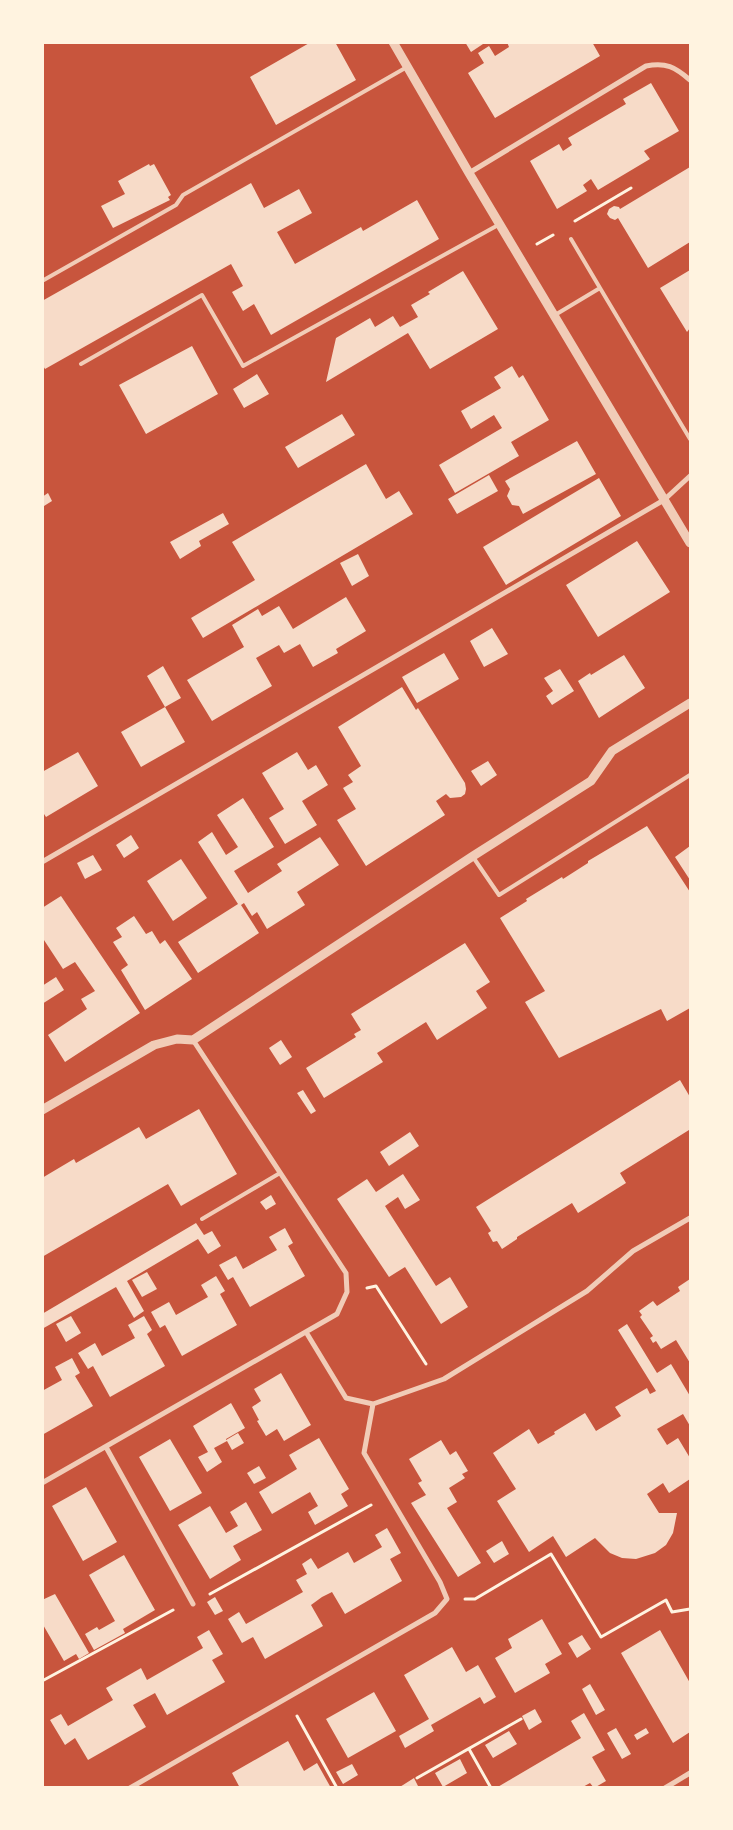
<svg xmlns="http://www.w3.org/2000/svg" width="733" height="1830" font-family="'IBM Plex Serif',serif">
<rect width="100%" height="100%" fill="#c8553d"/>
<path fill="#f7dbc8" d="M311,42h24l21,38 -80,45 -26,-48z
M465,42h21l-15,10z
M507,42h85l8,14 -105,62 -27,-45 16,-10 -6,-10 11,-7 6,10 14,-9z
M651,83l28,48 -35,20 6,8 -52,31 -7,-11 -8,6 4,6 -30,18 -27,-48 29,-17 4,7 9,-6 -4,-7 58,-34 -3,-5z
M149,164l1,2 4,-2 17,31 -3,2 2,3 -57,28 -12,-22 24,-12 -7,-13z
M690,167v75l-42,26 -30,-50 -3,2 -5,-2 -3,-4 2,-5 5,-3 5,1 1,2z
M251,183l13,25 35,-19 13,24 -35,19 18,32 66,-37 2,4 54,-31 22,39 -168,96 -17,-31 -11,7 -11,-19 11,-6 -12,-22 -186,105 -3,-5v-63z
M690,270v58l-3,4 -27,-44z
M463,271l35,58 -68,40 -22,-36 -82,49 10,-44 34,-20 5,9 18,-11 7,11 18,-10 -7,-12 19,-11 -2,-2z
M192,346l26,48 -72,40 -27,-49z
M512,366l7,12 4,-3 26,45 -38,22 8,14 -64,37 -16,-28 63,-37 -8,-13 -23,14 -10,-18 40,-23 -7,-11z
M257,374l12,20 -25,14 -11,-19z
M342,414l13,21 -57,33 -13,-21z
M577,441l19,33 -73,40 -4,-8 -7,-1 -5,-9 3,-7 -5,-8z
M366,464l20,35 13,-8 14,23 -210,124 -12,-20 64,-38 -23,-38z
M489,475l9,16 -41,23 -9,-15z
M599,478l22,38 -115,69 -23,-38z
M48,493l4,8 -8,5 -2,-9z
M223,513l6,11 -30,17 2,5 -21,13 -10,-17z
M637,541l33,51 -72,45 -32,-52z
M358,554l11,22 -17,10 -12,-23z
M346,597l20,34 -30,18 2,4 -25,14 -13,-23 -16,9 -5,-8 -23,13 16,28 -60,35 -25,-41 57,-33 -12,-22 26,-16 4,7 17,-10 14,23z
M492,628l16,26 -24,13 -14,-26z
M444,653l15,26 -42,24 -15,-26z
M624,655l21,33 -46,30 -21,-37 12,-8 1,2z
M163,666l18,32 -16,9 -18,-31z
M560,669l14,22 -22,14 -6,-9 7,-5 -9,-13z
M402,687l14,23 2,-2 47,75 1,6 -1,5 -4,3 -11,1 -4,-4 -10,7 9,14 -79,51 -29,-46 19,-11 -13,-21 10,-6 -5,-7 13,-9 -23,-39z
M165,707l20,35 -44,25 -20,-35z
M78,752l20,34 -52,31 -4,-6v-39z
M297,752l11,18 8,-5 12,20 -26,16 15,24 -32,19 -16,-26 15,-9 -22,-36z
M488,761l9,14 -16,11 -10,-15z
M243,798l31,49 -40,24 14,22 34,-22 -5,-7 43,-27 19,28 -42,27 8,13 -38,24 -10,-17 -5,4 -8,-13 -3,2 18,28 -61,40 -20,-31 60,-38 -40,-62 14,-10 14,23 12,-8 -21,-32z
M647,826l43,66v116l-23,13 -6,-12 -102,49 -34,-56 20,-11 -45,-73 27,-17 -1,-2 36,-22 1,2 25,-16v-2z
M131,835l8,13 -15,10 -8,-13z
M690,846v34l-15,-23z
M93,855l9,15 -17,9 -8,-16z
M181,859l26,39 -34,23 -26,-40z
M61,896l79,117 -75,49 -17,-27 39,-26 -6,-10 14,-8 -20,-29 -12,7 -21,-32v-29z
M134,916l12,18 6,-3 8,13 5,-4 27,39 -47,31 -24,-40 7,-5 -15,-23 9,-5 -6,-9z
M465,943l25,39 -14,9 11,17 -50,32 -11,-18 -49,31 6,9 -59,36 -18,-30 50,-31 -2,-3 7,-4 -10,-16z
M56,977l8,13 -22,14v-18z
M281,1040l11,17 -12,8 -11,-17z
M680,1080l10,17v35l-1,-2 -69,43 6,10 -48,30 -6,-10 -55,34v2l-15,10 -5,-8 -4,1 -5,-9 3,-2 -15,-24z
M303,1090l13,21 -5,3 -14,-21z
M199,1109l38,65 -56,32 -13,-22 -126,73v-79l32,-19 2,4 63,-36 7,12z
M410,1132l9,14 -30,20 -9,-14z
M403,1174l17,26 -15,9 -7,-12 -13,9 51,80 14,-9 18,30 -27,17 -36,-57 -16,10 -52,-78 30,-20 9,13z
M271,1195l5,9 -10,6 -6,-8z
M196,1223l8,12 8,-4 9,15 -13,8 -10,-15 -71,42 17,30 -10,7 -18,-31 -74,42v-15z
M285,1228l8,15 -5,3 17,30 -55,31 -17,-30 -5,3 -9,-15 17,-9 7,13 34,-19 -8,-13z
M147,1272l10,17 -15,8 -10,-17z
M216,1276l9,15 -5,3 17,31 -55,31 -17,-31 -5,3 -9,-16 18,-10 7,13 32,-18 -7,-12z
M690,1279v84l-14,-23 -15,9 -5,-8 -3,2 -3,-5 3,-2 -13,-19 2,-2 -3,-4 14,-10 4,5 23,-15 -2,-4z
M71,1316l10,17 -15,9 -10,-18z
M144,1316l8,14 -5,4 18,32 -55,31 -17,-31 -5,3 -10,-16 17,-10 7,13 33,-18 -7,-13z
M627,1324l30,49 14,-9 19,32v30l-7,-12 -26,15 10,16 11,-7 12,20v21l-21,14 -6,-10 -16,11 12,19h18l-4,20 -7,12 -11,8 -19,6 -14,-1 -12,-5 -15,-15 -29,19 -13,-21 -24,16 -32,-51 19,-12 -23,-36 36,-24 9,15 17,-10 -1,-2 31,-19 11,18 25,-15 -6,-9 32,-19 3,6 6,-3 -38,-61z
M72,1358l8,15 -5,3 18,30 -51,29v-44l20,-11 -7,-13z
M281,1373l30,52 -27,16 -7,-12 -11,7 -9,-15 2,-1 -7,-13 9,-6 -7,-12z
M231,1403l14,25 -19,11v1l12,-7 6,10 -12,7 -5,-9 -13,7 8,14 -15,10 -9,-15 10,-5 -15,-26z
M319,1438l30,51 -8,5 7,12 -33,19 -7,-13 10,-6 -8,-14 -38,22 -13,-22 38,-23 -8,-14z
M170,1439l32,54 -32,18 -31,-54z
M441,1440l9,15 6,-4 12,20 -6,3 3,4 -16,10 8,14 -10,6 34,55 -23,14 -47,-74 15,-8 -8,-12 4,-2 -13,-22z
M259,1466l7,12 -12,6 -7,-11z
M86,1487l31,55 -34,19 -31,-55z
M246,1502l16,28 -29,16 8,14 -31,19 -32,-54 32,-19 16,27 12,-7 -8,-14z
M387,1528l14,25 -11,6 12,22 -57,33 -13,-22 -10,5 -11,8 12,21 -58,33 -12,-22 -11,6 -14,-24 11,-7 7,12 57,-32 -7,-12 11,-6 -5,-10 9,-6 7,11 30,-17 6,11 28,-16 -7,-12z
M502,1541l7,13 -15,9 -8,-12z
M124,1555l31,55 -32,19 2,4 -31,17 -9,-16 12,-7 2,3 16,-9 -26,-46z
M55,1594l34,59 -10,6 -3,-5 -12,7 -22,-38v-23z
M215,1597l8,14 -8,4 -8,-13z
M542,1619l20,35 -17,10 5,9 -35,20 -20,-35 17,-10 -4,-9z
M209,1630l14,24 -11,6 13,22 -58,33 -12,-22 -22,12 13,22 -58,33 -13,-22 -10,7 -15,-25 11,-6 7,12 45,-26 -7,-12 35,-20 6,12 56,-32 -6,-11z
M660,1630l30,53v49l-17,11 -52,-90z
M582,1635l9,14 -14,9 -9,-15z
M452,1647l14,25 12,-7 18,32 -12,7 -4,-7 -49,28 3,6 -29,17 -6,-12 30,-17 -25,-44z
M590,1684l15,26 -9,5 -14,-26z
M374,1692l22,39 -48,27 -22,-39z
M535,1709l7,13 -13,8 -7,-14z
M584,1713l21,37 -13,7 14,24 -12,7 -4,-5 -9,5h-85l85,-50 -10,-17z
M616,1728l15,26 -9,5 -15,-26z
M646,1728l3,5 -12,7 -3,-5z
M509,1731l8,13 -24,14 -8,-13z
M288,1741l16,30 13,-8 14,25h-91l-8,-15z
M460,1759l7,14 -24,14 -8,-14z
M352,1764l6,11 -15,9 -7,-12z
M414,1778l5,10h-21l5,-3z"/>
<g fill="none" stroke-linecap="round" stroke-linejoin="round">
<path stroke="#fff3e0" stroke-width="3" d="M575,221l56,-33
M537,244l16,-9
M367,1288l9,-2 50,78
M210,1594l161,-89
M465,1599h10l76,-45 50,83 65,-37 6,12 18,-3
M42,1681l131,-71
M297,1716l40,72
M469,1749l22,39
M417,1778l104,-59"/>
<path stroke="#f1ccb7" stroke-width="4" d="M42,281l134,-76 7,-10 224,-128
M600,288l90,151
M555,315l45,-27 -29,-49
M81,364l121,-69 41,71 257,-142
M473,857l26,38 191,-120
M202,1219l78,-46"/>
<path stroke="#f1ccb7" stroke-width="5" d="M469,173l177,-107c20,-4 29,1 44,14
M42,862l622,-362 26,-24
M306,1332l40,66 27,6 71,-25 143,-88 46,-40 57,-33
M106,1447l87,157
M42,1483l295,-169 10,-22 -1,-19 -153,-233
M130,1788l305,-175 12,-14 -7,-17 -76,-129 9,-49
M665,1788l25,-15"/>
<path stroke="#f1ccb7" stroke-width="9" d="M393,42l76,131 221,370
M42,1110l112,-65 23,-6 16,1 280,-184 118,-75 21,-30 78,-48"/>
</g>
<rect width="733" height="1830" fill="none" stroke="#fff3e0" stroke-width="88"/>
</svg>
